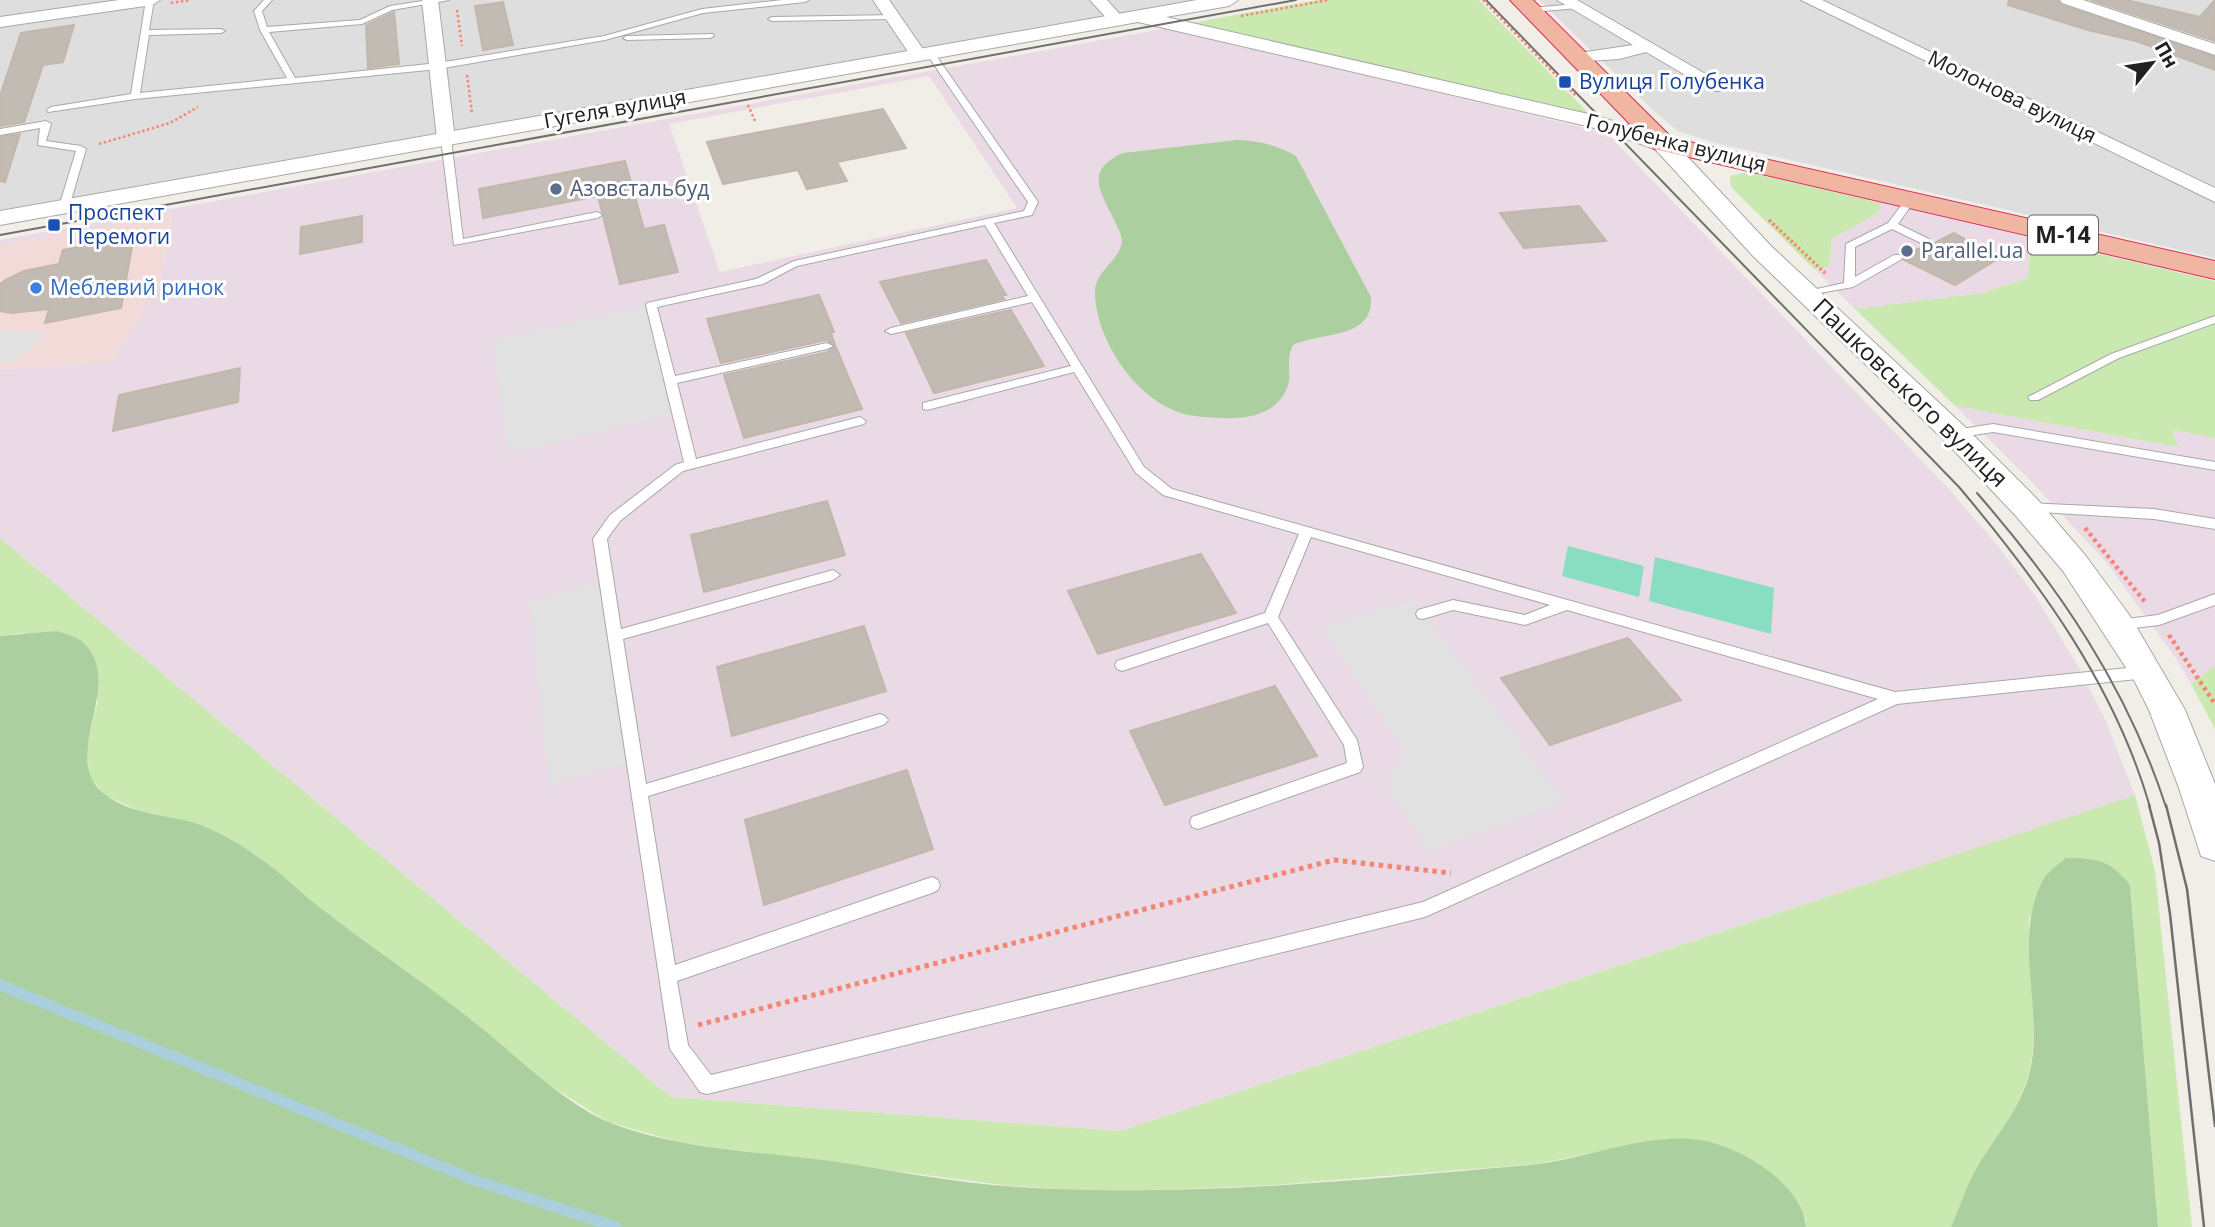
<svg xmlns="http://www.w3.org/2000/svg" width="2215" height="1227" font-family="'Open Sans',sans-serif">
<rect width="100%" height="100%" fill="#f1eee8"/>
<path fill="#dfdede" d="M0,0h1209l-1209,215z
M1539,0h676v258l-503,-116 -34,-11 -21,-17z"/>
<path fill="#f1dad8" d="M172,213l-12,70 -48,79 -112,7v-7h15l30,-29 -45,-2v-86z"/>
<path fill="#eadae6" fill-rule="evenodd" d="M1167,28l440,105 343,357 48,56 38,51 39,64 30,58 30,76 -1015,336 -449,-34 -671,-559v-169l112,-7 48,-79 12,-69 -172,31v-5zM929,76l88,132 -297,64 -51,-148z
M1881,203l150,35 -3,40 -46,15 -127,16 -41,-40 15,-2 3,-28 46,-26z
M1955,406l222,41 -6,-17 44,8v228l-24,18 -16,-27 -69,-95 -78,-84z"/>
<path fill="#cae9b0" d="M1318,0h161l112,116 -400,-93z
M1748,172l133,31 -3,10 -46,26 -3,28 -15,2 -83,-82 -1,-11z
M2031,238l184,43v157l-43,-8 6,17 -223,-41 -100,-97 127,-16 46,-15z
M0,538l671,559 449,34 1015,-336 20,76 37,356h-34l-28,-342 -101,32c0,52 11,105 0,156 -9,37 -36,67 -54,100 -10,17 -16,36 -24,54h-145v-9l-170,-74 -99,20 -278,22 -150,6 -99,-6 -328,-43 -74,-21 -57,-36 -77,-64 -154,-114 -61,-51 -58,-32 -63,-15 -32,-14 -16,-19 -4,-26 12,-51 -74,-67 -24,3z
M2215,666v63l-24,-45z"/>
<path fill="#abcf9e" d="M1237,140c23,1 39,5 59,16l75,141c2,43 -48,34 -78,48 -11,22 7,35 -17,59 -14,13 -37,15 -55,14 -11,-1 -22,-1 -32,-3 -50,-10 -94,-74 -94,-124 1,-21 25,-30 27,-50 0,-5 -3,-10 -5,-15 -14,-32 -36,-54 6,-73z
M57,631c8,3 21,6 27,12 43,44 -29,116 23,153 25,18 60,19 88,27 21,7 45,21 63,34 23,15 42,36 64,52 51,40 106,76 157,117 38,30 87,79 132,97 67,26 142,28 212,37 64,9 129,23 194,27 170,11 343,-7 513,-22 54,-5 107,-30 162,-26 42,3 111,43 114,88h-1806v-591z
M2066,858c31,0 44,2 64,27l28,342h-207c8,-18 14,-37 23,-54 18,-33 45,-61 55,-98 17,-64 -18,-134 14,-195 4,-8 16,-16 23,-22z"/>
<path fill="#89ddc0" d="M1568,546l76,20 -5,31 -77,-21z
M1655,557l119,31 -3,46 -122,-33z"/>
<path fill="#e1e1e1" d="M651,305l27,109 -170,40 -15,-114z
M0,331l46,2 -31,29h-15z
M607,580l28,181 -86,25 -20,-185z
M1413,599l151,203 -135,50 -43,-67 18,-34 -82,-123z"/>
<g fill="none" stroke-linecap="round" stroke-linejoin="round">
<path stroke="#aad0dd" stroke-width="11" d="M0,985l474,195 142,47"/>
</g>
<path fill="#c2bbb4" stroke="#c3b6ab" stroke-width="2" d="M2009,0h48l4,5 154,52v13l-79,-29 -48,-11 -80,-25z
M2091,0h35l74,17 15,-17v41z
M503,2l10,43 -30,5 -8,-44z
M394,12l5,52 -31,4 -2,-43z
M74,25l-11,37 -20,3 -19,57 -24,4v-30l21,-63z
M883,109l23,39 -69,14 10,19 -40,8 -9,-19 -75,14 -16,-42z
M20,134l-15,48 -5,-1v-44z
M625,161l19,68 20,-4 14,47 -58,12 -22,-88 -115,22 -4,-29z
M1579,206l27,35 -82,7 -24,-35z
M362,216v26l-62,12 1,-27z
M1954,233l45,25 -44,27 -51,-25v-7l25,-7z
M134,236l-13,72 -76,15 4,-14 -37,4 -12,-2v-27l7,-5 17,-8 35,-7 4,-14z
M986,260l20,35h-4l2,4 -103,24 -21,-41z
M819,295l15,37 -3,1 4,12 -9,-5 -105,23 -14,-44z
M1011,310l33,56 -110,27 -28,-60z
M835,345l27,64 -118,29 -20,-63 104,-23z
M240,368l-2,34 -125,29 6,-36z
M827,501l18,54 -141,37 -13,-57z
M1201,554l35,59 -138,41 -30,-63z
M864,626l22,65 -154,45 -15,-69z
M1628,638l53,62 -131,45 -49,-67z
M1275,686l42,70 -152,49 -35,-74z
M907,770l26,79 -169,56 -19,-85z"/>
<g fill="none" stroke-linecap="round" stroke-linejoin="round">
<defs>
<path id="service" d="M146,0h8l-5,30 72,-1 4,2 -4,2 -72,2 -9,58 147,-15 -27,-48 -6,-19 10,-11h8l-10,11 5,16 93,-7 30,-14 39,-6h20l-57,10 -30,14 -93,8 26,46 143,-15 166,-27 98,-27 81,-9h26l-4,2 -102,11 -98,27 -167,29 -303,30 -87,13 -1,-2 4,-3 80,-13z
M1576,4l4,2 -1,2 -48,4 -4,-2 4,-2z
M896,15v4h-3l-121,2 -4,-2 4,-2z
M713,34l1,2 -4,2 -83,2 -4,-2 4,-2z
M930,50l3,1 105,151 -6,13 -38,8 150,244 28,22 723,203 252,-26 5,2 2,4 -2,4 -5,2 -250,26 -472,213 -718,177 -7,-2 -30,-43 -77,-510 17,-24 65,-50 9,-3 -38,-157 1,-2 109,-24 38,-18 230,-50 4,-9 -102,-149zM985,225l43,71 -137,32 -6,3 6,3 141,-32 39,64 -148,37v6l4,1 147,-38 62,101 27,22 136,39 -34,79 -148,48 -2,4 2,4 5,2 146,-48 76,122 3,18 -155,54 -2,5 2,5 6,2 162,-57 3,-5 -6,-27 -79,-123 33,-80 239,68 -25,10 -72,-15 -35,10 -2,4 2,4 5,1 30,-9 72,15 42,-15 311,89 -455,203 -712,173 -23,-30 -11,-64 255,-88 6,-3 2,-5 -2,-5 -6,-3 -257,88 -27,-169 232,-70 5,-2 3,-4 -3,-4 -5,-2 -234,70 -23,-145 210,-59 7,-5 -7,-5 -212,59 -14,-90 13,-18 63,-50 181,-47 2,-3 -6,-4 -164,42 -19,-76 150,-34 6,-3 -6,-3 -152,33 -18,-69 106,-23 34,-18z
M46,121l5,3 -5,17 35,5 5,3 -17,58 -5,3 -5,-3 17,-56 -38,-6 2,-17 -40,7v-6z
M446,136l5,3 12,100 134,-27 5,3 -5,3 -143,27 -13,-106z
M1907,198l8,2 -17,24 31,15v4h-8l-29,-14 -37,18v30l39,-22h8v4l-49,28 -50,9v-4l41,-9 2,-39 42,-21z
M2215,316v7l-96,35 -81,42h-8l-2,-3 83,-43z
M1993,424l222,38v8l-222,-38 -38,6 -6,-4 6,-4z
M2028,503l126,6 61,10v10l-61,-10 -131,-8 -1,-3 1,-3z
M2215,594v11l-56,20 -41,5 -5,-1 -2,-4 2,-4 5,-1 40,-5z"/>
<path id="minor" d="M119,0h41l-8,5 -152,22v-10z
M422,0h16l17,139 -9,6 -9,-6z
M873,0h16l38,55 -2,4h-12z
M1090,0h17l18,20 -2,3h-12z
M1557,0h20l151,87 -3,4h-12l-67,-39 -27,7 -46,3 -2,-4 2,-4 60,-9z
M1801,0h21l393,188v14z
M2060,0h23l132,44v11l-153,-52z"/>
<path id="tertiary" d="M1197,0h41l-9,6 -63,11 431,99 74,23 100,107 194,181 73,73 47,55 45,61 55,94 30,74v77l-14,-5 -22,-68 -30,-78 -15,-30 -71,-109 -47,-55 -71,-75 -192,-185 -98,-107 -64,-22 -453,-105 -1138,203v-14z"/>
<path id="trunk" d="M1510,0h23l139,138 543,123v18l-561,-130z"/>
</defs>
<use href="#service" stroke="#a8a8a8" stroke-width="2"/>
<use href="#minor" stroke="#a8a8a8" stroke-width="2"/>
<use href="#tertiary" stroke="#a8a8a8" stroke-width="2"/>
<use href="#trunk" stroke="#d72d61" stroke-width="2"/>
<path stroke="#f68674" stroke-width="2.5" stroke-dasharray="2.5 2.5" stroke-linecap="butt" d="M1483,0l94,97
M171,3l20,-3
M457,10l5,36
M1241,16l87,-16
M467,75l5,38
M748,105l7,16
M99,144l71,-21 28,-16"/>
<path stroke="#f68674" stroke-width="3.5" stroke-dasharray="2.5 2.5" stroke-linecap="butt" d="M1769,220l57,54"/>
<path stroke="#f68674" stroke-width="4.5" stroke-dasharray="3.5 3.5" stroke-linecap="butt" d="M2085,528l60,74
M2169,635l46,69"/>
<path stroke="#f68674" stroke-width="5" stroke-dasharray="4.5 4.5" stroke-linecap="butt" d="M698,1025l636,-165 117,13"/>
<use href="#service" fill="#fff" fill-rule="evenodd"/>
<use href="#minor" fill="#fff" fill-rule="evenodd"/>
<use href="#tertiary" fill="#fff" fill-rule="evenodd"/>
<use href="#trunk" fill="#f0b6a2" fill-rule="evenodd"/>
<path stroke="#6f6f6f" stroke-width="2" d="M1486,0l473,487c80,95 156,198 191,320
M0,235l1296,-235
M1977,493c82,94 150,194 189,314"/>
<path stroke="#6f6f6f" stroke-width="2.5" d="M2149,805l10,38 11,71 34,313
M2166,805l21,84 28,237"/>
</g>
<g fill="#1a4fb4" stroke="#fff" stroke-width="2.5">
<rect x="1558" y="75" width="14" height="14" rx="3.5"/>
<rect x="47" y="218" width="14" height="14" rx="3.5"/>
</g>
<g fill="#5c6f8a" stroke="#fff" stroke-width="2.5">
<circle cx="556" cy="189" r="7"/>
<circle cx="1907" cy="251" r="7"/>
</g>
<circle fill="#3f7fe0" stroke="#fff" stroke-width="2.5" cx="36" cy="288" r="7"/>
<g text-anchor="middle" stroke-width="6" stroke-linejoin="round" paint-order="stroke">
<g font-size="21" fill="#164399" stroke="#fff" text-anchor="start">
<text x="1579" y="89">Вулиця Голубенка</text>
<text x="68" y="220">Проспект<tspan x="68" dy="24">Перемоги</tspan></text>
</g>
<g font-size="21" fill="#212121" stroke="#fff">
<text transform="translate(2012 97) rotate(26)" y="7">Молонова вулиця</text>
<text transform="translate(615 109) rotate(-10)" y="7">Гугеля вулиця</text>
<text transform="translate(1676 143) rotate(14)" y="7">Голубенка вулиця</text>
</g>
<g font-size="21" fill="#4e5e75" stroke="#fff" text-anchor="start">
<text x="570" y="196">Азовстальбуд</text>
<text x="1921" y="258">Parallel.ua</text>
</g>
<g font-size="21" fill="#366cbe" stroke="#fff" text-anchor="start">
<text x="50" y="295">Меблевий ринок</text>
</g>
<rect fill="#fff" stroke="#646464" stroke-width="2" x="2028" y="215.5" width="70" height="39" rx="5"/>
<g font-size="23" font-weight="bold" fill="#212121">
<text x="2063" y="243">М-14</text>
</g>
<g font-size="24" fill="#212121" stroke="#fff">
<text transform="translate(1910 393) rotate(44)" y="8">Пашковського вулиця</text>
</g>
</g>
<g transform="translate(2152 63) rotate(60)" stroke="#ffffff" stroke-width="5" paint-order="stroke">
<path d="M0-5L12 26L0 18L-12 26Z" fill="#212121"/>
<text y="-10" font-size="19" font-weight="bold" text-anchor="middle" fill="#212121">Пн</text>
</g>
</svg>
